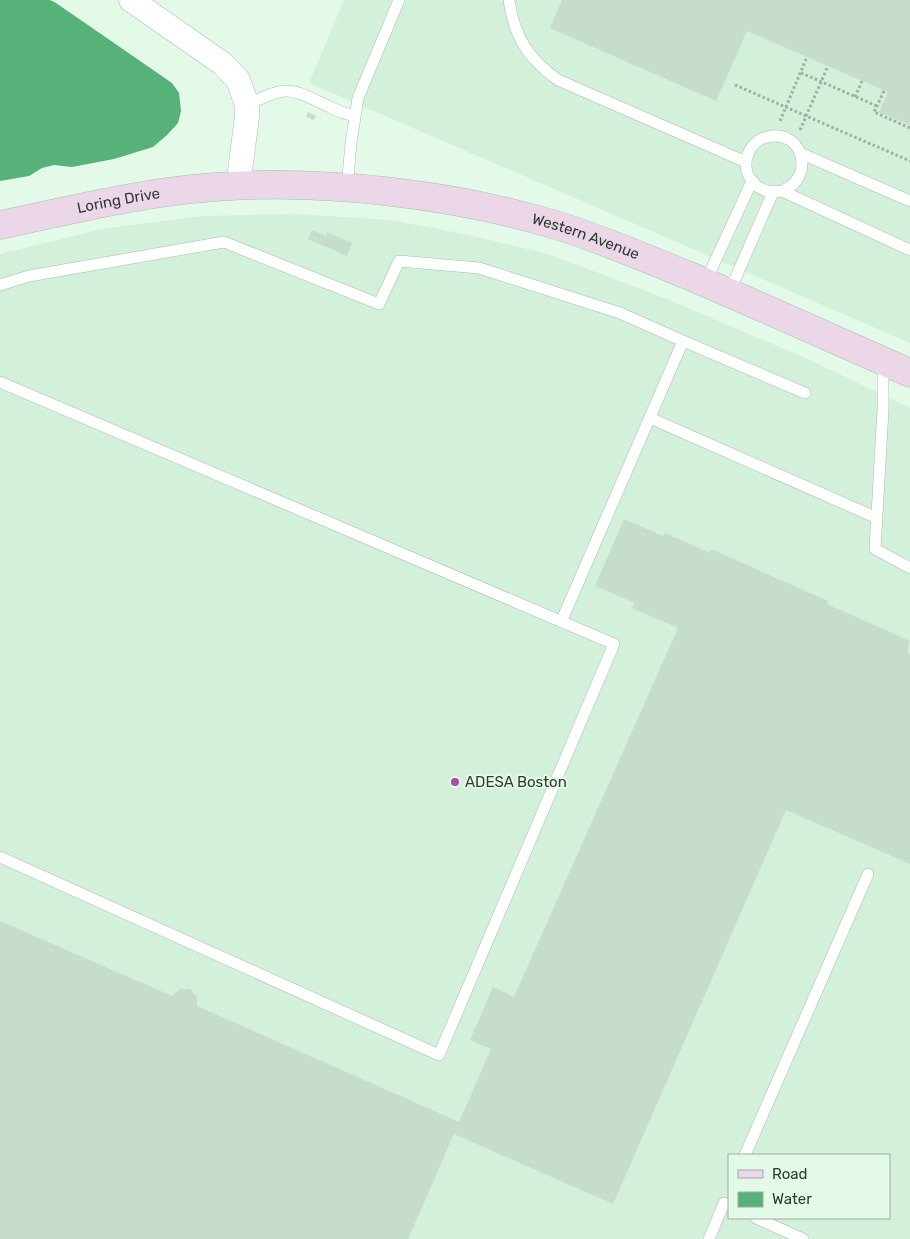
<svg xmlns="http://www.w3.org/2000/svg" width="910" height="1239" font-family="Rubik,sans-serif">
<rect width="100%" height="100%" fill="#e3fae9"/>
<path fill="#d3f0db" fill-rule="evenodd" d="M344,0h566v343l-601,-260z
M294,214l96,6 79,15 82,20 116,44 143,61 100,48v831h-910v-985l102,-25 99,-13zM729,1155h160v63h-160z"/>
<path fill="#56b278" d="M0,0h50l6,3 116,80 7,10 2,18 -3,12 -11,12 -14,12 -39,12 -42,8 -18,-2 -12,3 -13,8 -29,5z"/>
<path fill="#c6dccc" d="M562,0h348v125l-31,-13 9,-20 -141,-61 -31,70 -166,-73z
M308,112l8,4 -2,4 -8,-3z
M312,230l14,6 1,-4 25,11 -5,13 -39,-17z
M624,519l39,17 2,-3 45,20 1,-4 117,52 -1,3 83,37 -3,12 3,1v210l-124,-54 -173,394 -159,-70 -46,105h-408v-318l172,75 8,-7h10l7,8v9l262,116 32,-73 -21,-9 23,-53 21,10 164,-369 -46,-20 3,-5 -40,-17z"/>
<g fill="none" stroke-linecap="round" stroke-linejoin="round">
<defs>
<path id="lane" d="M509,0c5,36 19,59 49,80l188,82
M247,105c42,-21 42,-17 83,2 8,4 16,8 25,8
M800,153l110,48
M347,188l4,-45 7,-45 41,-98
M782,191c35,-14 20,-63 -15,-54 -9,2 -16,9 -19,17 -4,10 -2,21 6,29 7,8 17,10 28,8l128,59
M705,283l47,-102
M0,285l29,-9 195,-34 155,62 20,-43 80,7 141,45 63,28 -122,281
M729,293l44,-101
M683,341l122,52
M883,361v49l-8,139 35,19
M0,382l614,262 -175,411 -439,-198
M650,418l227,100
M745,1155l123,-281
M756,1218l47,21
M709,1239l15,-36 5,2"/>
<path id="street" d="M131,0l92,64 15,16 9,25v12l-9,69"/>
<g id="secondary">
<path id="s1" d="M0,225c71,-15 143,-33 215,-38 108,-8 240,7 344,39 45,14 89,33 133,51 73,31 145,64 218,96"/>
</g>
</defs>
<use href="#lane" stroke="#a8beae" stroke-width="12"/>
<use href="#street" stroke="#a8beae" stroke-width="25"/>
<use href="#secondary" stroke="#a8beae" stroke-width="29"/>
<path stroke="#9fb0a3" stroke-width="3" stroke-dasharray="2.5 2.5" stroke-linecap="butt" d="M801,73l76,33
M735,85l175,76
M884,91l-10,21 36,16
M855,97l7,-16
M780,121l27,-64
M800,130l28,-64"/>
<use href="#lane" stroke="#fff" stroke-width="11"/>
<use href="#street" stroke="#fff" stroke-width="24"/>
<use href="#secondary" stroke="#ebd7e7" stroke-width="28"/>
</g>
<circle fill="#b447a6" stroke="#e3fae9" stroke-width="2" cx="455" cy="782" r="5"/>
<g text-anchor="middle" stroke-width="4" stroke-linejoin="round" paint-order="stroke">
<g font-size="15" fill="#313a33" stroke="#e3fae9">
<text dy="5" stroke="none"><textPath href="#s1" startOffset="121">Loring Drive</textPath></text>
<text dy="5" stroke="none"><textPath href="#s1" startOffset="595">Western Avenue</textPath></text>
</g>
<g font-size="15" fill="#313a33" stroke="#e3fae9" text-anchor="start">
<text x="465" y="787">ADESA Boston</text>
</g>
</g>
<rect x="728" y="1154" width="162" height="65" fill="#e3fae9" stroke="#9cada0"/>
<rect x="738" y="1170" width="25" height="8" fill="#ebd7e7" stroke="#9cada0"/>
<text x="772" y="1179" font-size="15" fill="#313a33">Road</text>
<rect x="738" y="1192" width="25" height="15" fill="#56b278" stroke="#9cada0"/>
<text x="772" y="1204" font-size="15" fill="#313a33">Water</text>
</svg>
